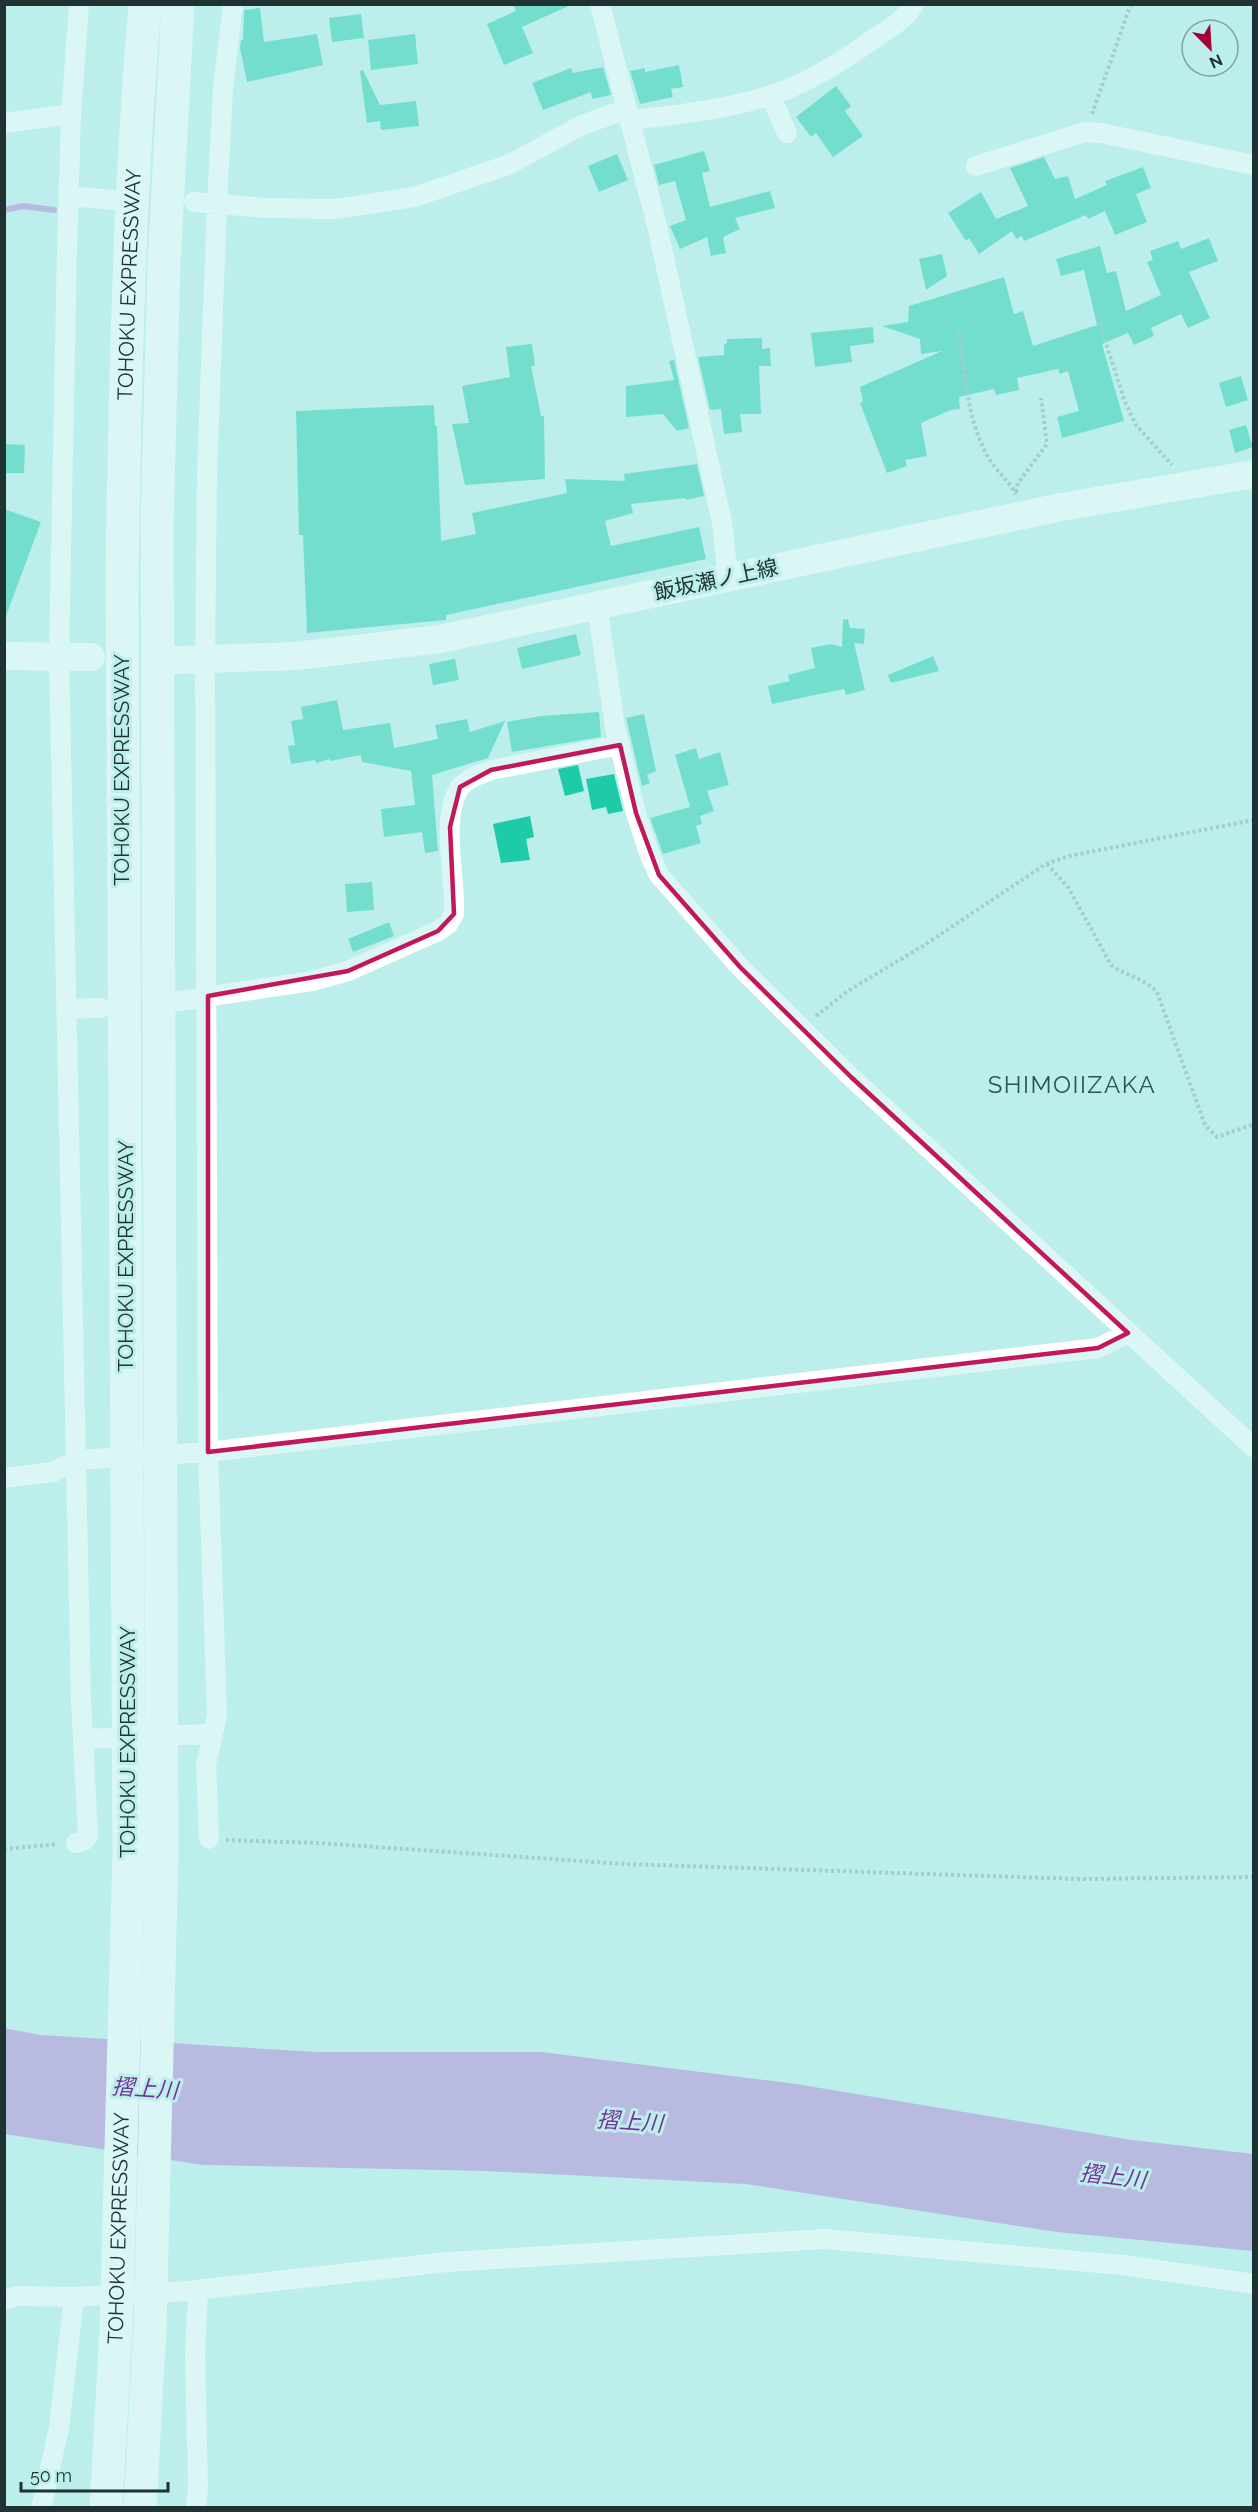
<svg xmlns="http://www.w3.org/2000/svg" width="1258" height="2512" font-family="Raleway,'Noto Sans JP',sans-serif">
<rect width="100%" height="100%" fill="#bceeec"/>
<path fill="#b47ad1" d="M4,2028l36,7 277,17h224l255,32 336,56 121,14v97l-196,-19 -311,-48 -260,-13 -283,-6 -198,-31z"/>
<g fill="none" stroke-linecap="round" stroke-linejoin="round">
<path stroke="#b47ad1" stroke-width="6" d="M4,210l19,-4 31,4"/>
</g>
<path fill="#1ecba9" d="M513,4h60l-51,23 11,26 -29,12 -17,-41 29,-13z
M260,8l4,34 53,-8 6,31 -76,17 -7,-34 1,-8h2l1,-30z
M361,14l3,24 -32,4 -3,-24z
M415,34l3,30 -47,6 -3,-30z
M679,65l4,22 -12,2 2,8 -33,7 -10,-33 15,-3v4z
M603,67l8,28 -19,4 -1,-7 -48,18 -11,-27 39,-15 2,5z
M363,70l17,35 36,-4 3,25 -38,4 -1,-9 -13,2 -7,-52z
M836,86l15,20 -6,5 18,25 -30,21 -17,-24 -5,4 -15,-20z
M704,151l6,20 -8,2 8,34 60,-16 5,17 -40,10 5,11 -17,8 3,16 -15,3 -4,-19 -27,12 -10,-23 16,-6 -11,-39 -16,4 -5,-20z
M617,154l11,26 -29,12 -11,-26z
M1044,157l11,22 13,-3 7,23 32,-14 -2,-4 38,-14 8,21 -15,6 11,28 -32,13 -10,-24 -17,8 -2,-4 -62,26 -2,-5 -6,3 -4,-8 -33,23 -10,-16 -3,3 -18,-28 33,-21 15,27 32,-13 -18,-38z
M1209,238l9,23 -29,11 21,46 -22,10 -7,-14 -30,14 3,8 -20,9 -6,-12 -26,11 22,77 -62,17 -5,-21 22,-6 -11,-40 -8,3 -2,-5 -41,9 2,12 -23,5 -2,-6 -35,8 1,12 -9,1 -30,13 6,33 -22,4 2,6 -20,7 -27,-70 3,-2 -3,-14 82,-36 -21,3 -1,-15 -38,-13 26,-4 1,-16 95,-29 10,37 9,-3 10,35 64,-21 -13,-55 -23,6 -5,-17 44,-13 7,27 9,-2 10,40 35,-16 -14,-33 6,-2 -3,-9 28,-10 3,8z
M942,254l5,22 -21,14 -7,-31z
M873,327l1,16 -24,3 2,16 -37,5 -4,-34z
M762,338v11l8,-1 1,18h-12l2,48h-21l2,18 -18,2 -3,-25 -11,1 -12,-53 26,-2v-11l3,-1v-4z
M532,344l3,22h-4l10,50h3l1,63 -80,6 -13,-61 17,-1 -7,-37 48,-9 -4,-30z
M674,360l15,68 -12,3 -14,-17 -37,3v-31l48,-6 -5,-19z
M1241,376l7,24 -22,7 -7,-24z
M434,405l1,21h2l4,115 35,-7 -4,-21 95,-20 -2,-14 60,2 -1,-7 73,-10 7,32 -18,4 -1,-2 -54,6 2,9 -28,8 6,25 88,-19 7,32 -260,56v5l-139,13 -4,-98h-4l-3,-124z
M1246,425l7,22 -18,6 -6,-23z
M4,444l21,1 -1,28h-20z
M4,509l37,13 -35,94 -2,-1z
M848,619l2,9 15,1 -1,15 -10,-1 11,47 -19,5 -2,-6 -72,15 -4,-18 22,-5 -2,-6 27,-7 -4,-20 19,-4 12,3 1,-27z
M576,634l5,21 -59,14 -5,-21z
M933,656l6,15 -48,12 -3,-8z
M455,659l4,21 -26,5 -4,-21z
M337,700l6,30 47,-7 4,25 44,-9 -3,-14 32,-6 3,13 35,-11 -17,37 -56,17 6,76 -13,2 -3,-21 -38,5 -3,-28 34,-4 -4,-34 -49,-9 -1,-7 -31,6v-2l-14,4 -1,-3 -24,4 -3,-18 7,-1 -4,-24 12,-2 -2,-12z
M599,712l2,25 -89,15 -5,-30 34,-6z
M644,714l12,57 -9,4 3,8 -8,3 -16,-68z
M696,748l3,11 21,-7 9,33 -22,6 7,20 -14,5 2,8 -6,2 5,17 -38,11 -13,-36 40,-11 -15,-52z
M578,765l6,26 -19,5 -7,-27z
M614,774l9,37 -15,3 -2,-7 -14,3 -6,-31z
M530,816l4,21 -8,2 4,21 -29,3 -8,-39z
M372,882l2,28 -27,2 -2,-28z
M389,922l5,14 -41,16 -5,-13z"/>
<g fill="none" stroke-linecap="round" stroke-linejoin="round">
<path stroke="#81a8a7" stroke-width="4" stroke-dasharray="3 3" stroke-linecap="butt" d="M1092,114l39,-110
M1099,322l26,80 11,23 36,40
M959,332c6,43 8,87 29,125 8,14 21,24 28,37
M1016,492l2,-9 29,-39 -6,-46
M1047,864l21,23 43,78c15,11 33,13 46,27l48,133 12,12 37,-13
M816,1016l32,-25 78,-47 120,-80 23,-8 185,-36
M226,1840l91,3 308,21 453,15 176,-2
M4,1849l54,-5"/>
<path stroke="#fff" stroke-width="20" d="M600,4l58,226 64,293 6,54
M770,95l17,38
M629,120c49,-5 100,-11 146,-26 34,-12 68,-33 97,-54 14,-9 34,-21 42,-36
M4,123l67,-9
M976,166l109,-34 16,1 153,32
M68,196l45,4
M194,202l71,6 71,1 78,-12 94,-32 74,-40 45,-16
M597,605l18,122 21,86 13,40 10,22 81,92 111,110 403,371
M172,1002l140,-21 36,-10 90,-40 10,-7 6,-10c2,-35 -14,-95 5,-125 6,-10 21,-15 32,-19l129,-25
M67,1009l34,-1
M4,1478l49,-6 24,-12 131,-8 890,-104 30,-15
M179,1735l34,-1
M83,1739l25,-1
M209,1839l-3,-74 11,-50 -9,-263 -3,-793 2,-187 10,-269 6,-114 10,-85
M76,1843l9,-3 3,-5 -7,-134 -22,-1045 8,-408 4,-134 8,-110
M4,2300l13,-4 57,1 113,-6 260,-29 378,-23 298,26 131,19
M41,2508l18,-80 15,-131
M196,2508l2,-19 -3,-134 3,-65"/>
<path stroke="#fff" stroke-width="28" d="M4,656l87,1
M175,660l121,-4 144,-17 621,-132 193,-33"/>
<g stroke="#fff" stroke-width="33">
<path id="s1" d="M106,2508l10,-178 13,-476 -7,-1279c3,-190 7,-381 23,-571"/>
<path d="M140,2508l10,-181 12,-474 -5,-1328 7,-262 14,-259"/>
</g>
</g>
<path d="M0 0H1258V2512H0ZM620,745l16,68 23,62 81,92 111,110 277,256 -30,15 -890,104v-456l140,-25 90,-40 16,-17 -4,-87 10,-40 31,-17z" fill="#bceeec" fill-opacity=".55" fill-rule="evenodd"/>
<path fill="none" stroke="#c2185b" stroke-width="4.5" stroke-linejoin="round" d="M620,745l16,68 23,62 81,92 111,110 277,256 -30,15 -890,104v-456l140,-25 90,-40 16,-17 -4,-87 10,-40 31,-17z"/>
<g text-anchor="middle" stroke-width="6" stroke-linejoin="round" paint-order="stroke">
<g font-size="21" fill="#1e3231" stroke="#bceeec">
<text dy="7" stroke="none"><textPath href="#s1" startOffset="2224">TOHOKU EXPRESSWAY</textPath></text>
<text transform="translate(716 580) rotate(-12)" y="7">飯坂瀬ノ上線</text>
<text transform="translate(122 770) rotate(-90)" y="7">TOHOKU EXPRESSWAY</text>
<text transform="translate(126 1256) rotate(-90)" y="7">TOHOKU EXPRESSWAY</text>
<text transform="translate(128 1742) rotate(-90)" y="7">TOHOKU EXPRESSWAY</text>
<text dy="7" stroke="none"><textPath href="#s1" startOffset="280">TOHOKU EXPRESSWAY</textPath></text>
</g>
<g font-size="22" font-style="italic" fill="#782f97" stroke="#bceeec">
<text transform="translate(145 2088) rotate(4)" y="8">摺上川</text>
<text transform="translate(630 2121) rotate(4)" y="8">摺上川</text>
<text transform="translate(1113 2176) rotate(7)" y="8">摺上川</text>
</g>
<g font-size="24" letter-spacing="1.5" fill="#275555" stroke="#bceeec">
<text x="1072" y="1093">SHIMOIIZAKA</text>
</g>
</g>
<rect width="1258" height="2512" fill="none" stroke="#1e3231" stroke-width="12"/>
<g transform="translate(1210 48) rotate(156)"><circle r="28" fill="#bceeec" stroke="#7da3a1" stroke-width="1.5"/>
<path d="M0-4.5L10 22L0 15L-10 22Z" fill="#a10136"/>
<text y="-9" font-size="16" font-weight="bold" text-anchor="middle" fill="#1e3231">N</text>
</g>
<path d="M21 2482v9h147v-9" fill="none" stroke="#1e3231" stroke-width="3"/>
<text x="30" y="2482" font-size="18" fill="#1e3231" stroke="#bceeec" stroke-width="4.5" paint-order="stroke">50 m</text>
</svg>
